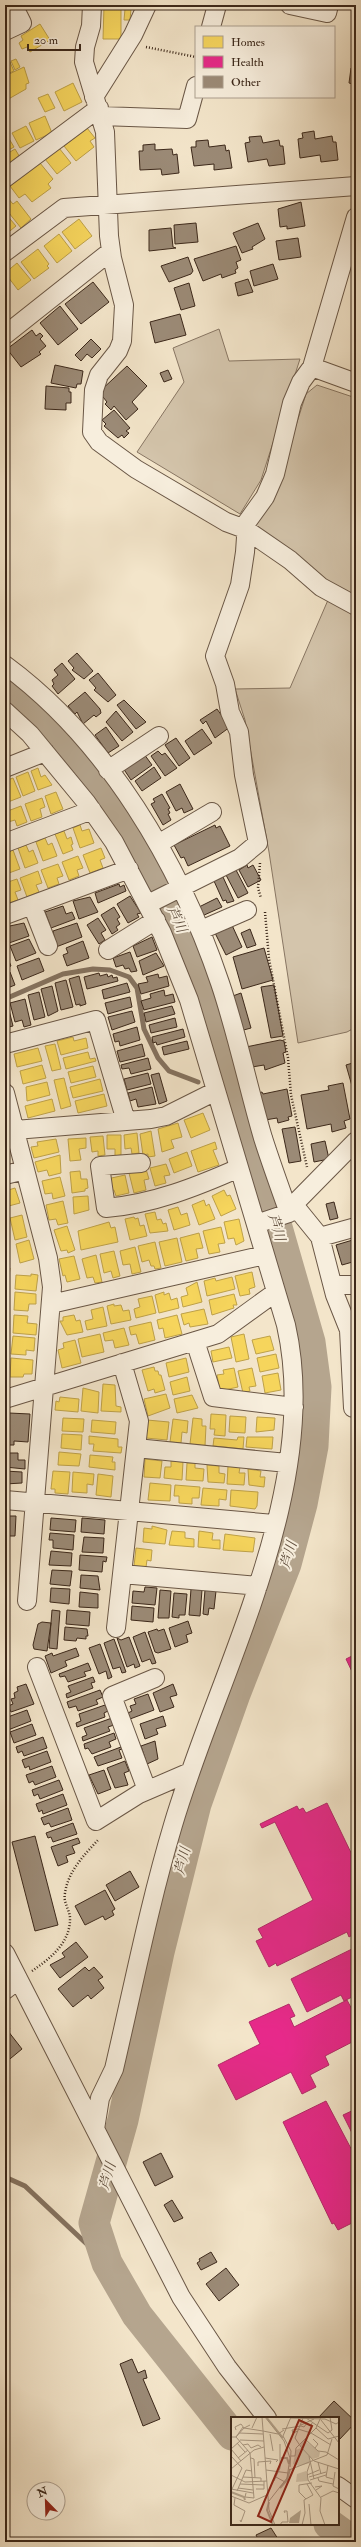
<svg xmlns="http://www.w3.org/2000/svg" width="361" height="2547" font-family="'IM FELL Double Pica','Noto Serif JP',serif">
<rect width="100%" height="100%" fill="#f3e5ca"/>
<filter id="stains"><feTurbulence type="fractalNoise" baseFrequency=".005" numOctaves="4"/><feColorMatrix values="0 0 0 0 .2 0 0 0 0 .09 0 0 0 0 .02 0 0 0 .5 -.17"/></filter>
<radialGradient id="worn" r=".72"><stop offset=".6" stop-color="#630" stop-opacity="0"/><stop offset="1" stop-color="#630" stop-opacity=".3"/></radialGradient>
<path fill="#d4c5ac" stroke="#887663" d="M219,329l10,32 71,-2 -39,121 -21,34 -103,-62 47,-70 -11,-34z
M317,385l39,13v201l-45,-29 -60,-47 23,-29 32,-100z
M328,600l28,14v413l-9,5 -49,11 -29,-191 -24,-132 -10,-31 55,-1z"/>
<path fill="#f6d55c" stroke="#bea148" d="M104,6l17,1v32h-18z
M125,9h6l-1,11h-6z
M40,24l10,16 -20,12 -3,-5 -5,2 -3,-6 4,-3 -2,-4z
M16,59l4,8 -5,3 -4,-9z
M10,62l4,9 -7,3 -2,-9z
M24,67l5,16 -3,1v5l-21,12v-25z
M73,83l9,19 -18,9 -9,-19z
M48,94l7,14 -10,4 -7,-14z
M45,116l7,17 -16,7 -7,-17z
M26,126l8,15 -14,7 -8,-15z
M87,128l8,10 -5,3 4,6 -18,14 -12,-15z
M8,137l6,10 -9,5v-13z
M59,148l12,15 -14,11 -12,-15z
M15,149l6,10 -16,9v-13z
M40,163l13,16 -5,5 3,4 -19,14 -7,-8 -6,4 -9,-12z
M7,197l6,7 4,-3 14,18 -10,9 -16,-20v-9z
M5,213l11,13 -11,9z
M79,219l13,17 -17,13 -13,-17z
M59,234l13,17 -15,12 -13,-17z
M38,249l11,15 -2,2 2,2 -15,11 -13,-17z
M17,263l14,17 -13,10 -13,-17z
M38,768l3,9 4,-2 7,10 -14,5 -7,-19z
M28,772l7,19 -12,5 -7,-19z
M13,778l8,19 -13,5 -3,-21z
M56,792l7,17 -12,5 -6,-18z
M42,798l3,9 -5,2 2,8 -11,4 -6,-17z
M21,806l6,16 -10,4 -2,-6 -7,2 -3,-10z
M80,825l2,6 7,-2 5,14 -14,5 -7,-20z
M64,831l3,8 4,-2 2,7 -2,1 2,5 -10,4 -8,-20z
M45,838l3,7 4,-2 5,13 -14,5 -7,-19z
M26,845l3,7 4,-2 5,13 -13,5 -7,-20z
M101,848l4,10 -5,2 3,8 -13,5 -7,-18z
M13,850l7,19 -14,5 -1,-21z
M78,856l5,12 -6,2 2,6 -10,4 -7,-18z
M58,864l5,12 -6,2 2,6 -11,4 -7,-18z
M38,871l4,12 -6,2 3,7 -12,5 -7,-19z
M17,879l4,11 -6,2 3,8 -12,4 -1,-21z
M73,1037l1,4 12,-3 2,10 -27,7 -4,-14z
M55,1044l6,25 -9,2 -7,-25z
M38,1048l4,13 -25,6 -3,-13z
M88,1052l2,7 5,-1 1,3 -30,8 -3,-11z
M42,1065l4,13 -23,6 -3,-13z
M93,1066l3,11 -25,6 -3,-11z
M64,1078l7,28 -10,3 -7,-29z
M100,1079l3,12 -30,7 -3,-11z
M47,1082l3,13 -23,6 -1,-14z
M104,1094l3,12 -29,7 -3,-12z
M52,1099l3,12 -27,7 -3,-12z
M203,1113l7,17 -19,8 -7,-18z
M178,1123l4,14 -11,3 3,8 -12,4 -4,-23z
M151,1131l4,25 -7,1v-3l-5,1 -3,-21z
M137,1133l2,20 -7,1 -1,-6 -6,1 -1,-14z
M107,1135h14v20l-6,1v-7h-8z
M103,1136l2,19 -7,1v-5l-6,1 -2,-15z
M86,1138v10l-7,1 2,11 -11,1 -2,-22z
M56,1139l3,13 -25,6 -3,-11 7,-1 -1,-4z
M215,1142l2,7 -4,1 6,15 -21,7 -7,-21z
M187,1152l5,14 -18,7 -5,-14z
M60,1155l1,18 -12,3 -2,-6 -9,2 -3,-10z
M166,1164l4,11 -6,1 2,7 -11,3 -5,-18z
M146,1169l3,10 -5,1 2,10 -12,3 -5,-20z
M80,1171l1,8h6l1,9 -3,1v2l-13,2 -2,-21z
M125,1175l4,18 -13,3 -2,-6 -4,1 -3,-12z
M60,1177l5,19 -12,3 -1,-6 -7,1 -3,-13z
M15,1188l5,15 -15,4v-16z
M224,1190l3,6 3,-1 6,14 -15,7 -9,-20z
M88,1196l1,14 -15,4 -1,-17z
M204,1200l2,6 3,-2 6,15 -16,6 -7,-20z
M63,1201l5,22 -10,2 -2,-6 -7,1 -3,-15z
M178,1207l3,8 6,-2 3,12 -16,5 -6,-20z
M155,1212l2,8 4,-1 2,5 3,-1 2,8 -18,2 -5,-19z
M22,1215l5,22 -12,3 -5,-22z
M134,1217l1,2 3,-1 2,8 4,-1 3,11 -17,4 -5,-21z
M239,1219l5,22 -8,4 -2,-7 -6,1 -4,-17z
M109,1222l2,6 4,-1 3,15 -37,8 -3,-19z
M67,1226l8,24 -7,3 -1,-3 -6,1 -7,-21z
M221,1227l4,16 -7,1 2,8 -11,2 -6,-23z
M199,1233l4,15 -7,1 2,9 -12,3 -6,-23z
M177,1238l5,24 -17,4 -6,-24z
M29,1240l5,19 -14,4 -4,-19z
M155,1242l6,26 -6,1 -1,-3h-3l-2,-6 -7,2 -4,-16z
M5,1245h3l-1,18h-2z
M135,1247l6,25 -9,2 -2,-10 -7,1 -3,-14z
M114,1251l6,25 -7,2 -2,-7 -7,2 -4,-19z
M96,1255l6,27 -7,1 -2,-6 -6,1 -5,-19z
M74,1256l6,23 -13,3 -2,-7 -2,1 -4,-17z
M5,1267l5,1 -2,17 -3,-1z
M252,1272l3,15 -6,2 1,5 -10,2 -5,-20z
M31,1274l7,1 -2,16 -21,-2 1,-14 15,1z
M232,1277l3,12 -28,7 -3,-15 11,-3 1,3z
M197,1282l5,20 -19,5 -2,-10 7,-2 -2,-7z
M5,1289h3l-1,18h-2z
M15,1292l21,2v10h-7l-1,7 -14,-1z
M164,1292v3l5,-2 2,7 6,-2 2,10 -20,5 -4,-18z
M234,1294l3,11h-4l1,3 -22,7 -3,-15z
M152,1296l4,17 -20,5 -2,-9 6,-2 -2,-8z
M114,1304v2l7,-1 2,6 6,-1 2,10 -20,4 -4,-18z
M103,1307l4,19 -20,4 -2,-9 8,-2 -2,-9z
M204,1309l4,15 -18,3 -1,-4 -5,2 -3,-11z
M14,1315l14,1 -1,7 10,1 -1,11 -23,-2z
M74,1315l2,6 4,-1 3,12 -16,3 -7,-14h3v-4z
M177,1315l5,19 -17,4 -2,-10 -4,1 -2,-9z
M151,1322l4,18 -16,4 -3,-10 -5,1 -2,-8z
M124,1328l5,17 -14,3 -2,-8 -8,1 -2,-8z
M100,1334l4,18 -22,5 -4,-18z
M244,1334l5,25 -13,3 -5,-25z
M13,1336l22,2 -1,13 -8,-1v5l-15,-1z
M270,1336l4,14 -18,4 -4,-14z
M75,1340l6,23 -19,5 -4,-18 6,-2 -1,-5z
M229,1347l3,11 -19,4 -2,-11z
M276,1354l3,14 -19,4 -3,-14z
M11,1358l22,2 -1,14h-8l-1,3h-13z
M186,1358l3,14 -20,5 -3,-14z
M154,1367l1,4h3l1,4h2l4,15 -10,3 -1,-4 -6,2 -6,-21z
M234,1368l4,19 -18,4 -3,-16 7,-1 -1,-4z
M252,1368l4,18 -7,1 1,4 -7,2 -5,-22z
M278,1373l3,17 -16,3 -3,-17z
M187,1377l3,14 -17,4 -3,-13z
M103,1384l12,1 1,21 5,1v5l-20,-1z
M83,1388l16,4 -1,21 -17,-2z
M166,1394l4,14 -22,8 -4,-17z
M192,1395l6,13 -21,5 -3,-14z
M60,1397l19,2 -1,13 -23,-2 1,-9 3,1z
M211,1414l15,1 -1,21 -11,-1 1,-6h-5z
M230,1416l16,1 -1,16 -16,-1z
M257,1417l18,1 -1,12 -18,2z
M63,1418l21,1 -1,13 -21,-1z
M193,1418l9,1v7h4l-1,20 -15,-2z
M173,1419l15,2 -1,12 -5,-1 -1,11 -11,-1z
M92,1420l24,2 -1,12 -24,-2z
M147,1420l22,2 -2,18 -21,-2z
M62,1434l20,1 -1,15 -20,-2z
M89,1436l29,3v8h4l-1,6 -28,-2 1,-7h-5z
M238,1437h6l-1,12 -30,-3 1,-8 23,2z
M247,1437h26l-1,12 -26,-2z
M59,1452l22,2 -2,12 -21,-1z
M90,1455l23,2 -1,5h3v8l-26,-3z
M145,1459l17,2 -2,17 -16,-1z
M171,1461l12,1 -1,18 -18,-2 1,-11h6z
M187,1463h8v5l9,1 -1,12 -17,-1z
M207,1465l12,1v7l6,1 -1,9 -16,-1z
M228,1466l12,1 -1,6h6l-1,12 -17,-1z
M248,1469l13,2 -1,6h5l-1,10 -15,-2z
M53,1471l17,1 -2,22 -13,-1v-4h-4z
M73,1472l21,2 -1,11 -6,-1v9l-15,-1z
M98,1474l15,2 -2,21 -15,-2z
M150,1483l21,2 -1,16 -22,-1z
M175,1485l25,2 -1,11h-7v6l-13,-1v-7h-5z
M203,1488l24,2 -1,10 -7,-1v7l-18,-1z
M231,1490l27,2 -1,14 -2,3 -25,-3z
M152,1526l15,4 -2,14 -22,-2 1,-14 8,1z
M172,1531l13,1v6l9,1v8l-25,-2z
M199,1531l14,2 -1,7h8v9l-22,-2z
M225,1534l30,4 -2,14 -30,-2z
M136,1548l16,2 -1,11 -4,-1 -1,7 -12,-1z"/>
<path fill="#e7298a" stroke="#b42968" d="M356,1654v26l-10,-21z
M327,1803l29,60v70l-7,4 -2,-5 -70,34 -1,-3 -7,4 -13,-26 7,-3 -5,-9 55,-29 -38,-78 -13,6 -2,-4 37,-18 2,4 4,-2 3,5z
M356,1947v59l-4,-9 -8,4 -3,-6 -34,17 -16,-33z
M347,2000l9,17v23l-31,16 4,9 -19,10 6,12 -14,7 -11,-22 -55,28 -18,-35 42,-21 -11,-22 40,-18 6,12 -5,2 4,9z
M326,2101l30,57v63l-18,9 -4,-7 -2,1 -49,-102z
M356,2109v30h-1l-12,-24z"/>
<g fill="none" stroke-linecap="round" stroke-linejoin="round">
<path stroke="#857360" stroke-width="5" d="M5,999l58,-25 30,-5 17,1 19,7 8,11 7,41 14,29 11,13 29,11
M5,2177l20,9 82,77"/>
<path stroke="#b5a58e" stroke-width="31" d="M5,687l26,18 53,60 69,103 38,81 54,167 65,226 6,45 -3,59 -11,58 -16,60 -51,130 -39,110 -37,148 -36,168 -29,103 13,40 30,52 95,120
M329,2524l25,18"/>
</g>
<path fill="#9b8a76" stroke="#3c281a" d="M356,66v15l-3,-1v4l-4,-1 2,-15h5z
M314,131l1,8 17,-3 1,6h3l2,18 -17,2 -1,-7 -20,3 -2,-19 5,-1 -1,-5z
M261,136l2,7 16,-3 1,6h3l2,18 -16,2 -2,-7 -19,3 -3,-19 5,-1 -1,-5z
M208,140l1,7 16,-2 1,6 3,-1 3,18 -18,2v-6l-20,2 -3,-19h5v-6z
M155,144v6l17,-1 1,6 4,-1 2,19 -17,2 -1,-6 -21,1 -1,-19h4v-6z
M301,202l4,24 -18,3v-3l-7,1 -2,-18z
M196,223l2,19 -23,2 -1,-19z
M258,223l7,16 -13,8 1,2 -11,4 -9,-20z
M171,228l2,19 3,1 -27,3v-21z
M298,238l3,19 -22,3 -3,-19z
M236,246l5,14 -5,2 2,6 -3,2 1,3 -14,5 -1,-4 -18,7 -9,-22z
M188,257l5,14 -2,3 -22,8 -8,-16z
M273,264l5,15 -24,7 -4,-15z
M248,279l5,13 -15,4 -3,-13z
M93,282l16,20 -28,22 -16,-20z
M189,283l6,23 -14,4 -7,-22z
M60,306l18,23 -20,16 -18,-22z
M180,314l6,21 -31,8 -5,-21z
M32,330l4,6 4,-3 3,3 -3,3 6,7 -7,6 2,2 -20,13 -14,-18z
M91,339l10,10 -9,9 -5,-4 -6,7 -6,-6z
M55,365l28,6 -2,13h-4l-1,4 -25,-5z
M127,366l20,20 -15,16 6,7 -12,11 -12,-14 -3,4 -6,-6 2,-2 -8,-10z
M168,370l4,9 -8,3 -4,-9z
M46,386l23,2v4h2v11h-5v7l-21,-1z
M114,410l16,18 -4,3 3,2 -5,5 -2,-3 -4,3 -14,-12 2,-2 -4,-4z
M77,653l16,18 -9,8 -12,-9 2,-2 -6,-7z
M62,663l13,16 -17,15 -6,-8 2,-2 -2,-4 6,-5 -4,-5z
M98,673l18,22 -8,7 -14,-12 2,-2 -7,-8z
M85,692l15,17 1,4 -5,4 -2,-2 -11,9 -6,-12 -2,2 -7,-8z
M124,700l22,22 -10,7 -19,-24z
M217,709l13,18 -15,11 -9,-17 -3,3 -3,-4z
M116,711l17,21 -11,9 -16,-19z
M106,727l13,19 -11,7 -13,-18z
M202,729l10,14 -18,12 -9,-14z
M176,738l14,20 -11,8 -14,-21z
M158,751l4,4 3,-2 12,15 -12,8 -14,-20z
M144,754l8,11 -21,15 -8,-12z
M154,767l7,11 -19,13 -7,-10z
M180,784l13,25 -9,4 -2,-5 -6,3 -10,-19z
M162,794l8,14 -2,1 2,4 -2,1 3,6 -8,5 -12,-21 4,-2 -2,-3z
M215,825l1,3 4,-2 10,20 -42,20 -4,-9 -3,1 -7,-13z
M247,865l1,3 5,-3 8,15 -13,7 -9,-17z
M236,870l12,23 -10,5 -12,-23z
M223,877l11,24 -7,2 -1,-3 -3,1 -9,-20z
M119,884l1,3 4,-2 2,6 -28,12 -3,-10z
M130,896l11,17 -4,1 2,3 -11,6 -11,-19z
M90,897l8,15 -19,7 -6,-18z
M217,898l5,9 -20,9 -3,-9z
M63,906l3,8 6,-2 3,7 -24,9 -6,-16z
M114,907l6,10 -3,2 3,5 -4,3 2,3 -6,4 -11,-19z
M98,918l8,12 -5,3 4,7 -6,4 -12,-19z
M24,923l5,13 -20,7 -4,-16z
M77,923l5,14 -26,10 -3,-16z
M231,923l11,24 -16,8 -12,-24z
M250,929l6,16 -9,3 -6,-15z
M152,937l5,13 -20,7 -4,-11z
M29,939l7,14 -20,8 -6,-15z
M83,941l6,17 -22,8 -4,-11 5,-2 -2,-5z
M264,948l9,32 -31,9 -9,-32z
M130,952l7,19 -6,1 -2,-4 -4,1 -2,-4 -7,2 -3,-9z
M156,953l8,13 -21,9 -4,-14z
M7,956l4,10 -6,2v-11z
M39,958l5,13 -22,9 -5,-14z
M10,972l5,13 -10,4v-15z
M99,973l1,3 7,-2 1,3 4,-2 1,3 4,-1 1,4 -31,8 -3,-12z
M158,974l1,4 8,-2 2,10 -28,8 -3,-10 10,-2 -2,-5z
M79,976l7,28 -6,2v-2l-4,1 -7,-26z
M66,980l7,27 -12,3 -6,-27z
M127,983l3,9 -26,7 -2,-9z
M274,985l9,51 -12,2 -10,-51z
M52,986l6,25 -10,5 -7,-27z
M164,990l1,6 8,-2 2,8 -31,8 -3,-9 10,-3 -1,-4z
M39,992l6,25 -11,3 -6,-25z
M241,993l10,35 -11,3 -10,-34z
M130,997l2,10 -24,7 -3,-11z
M25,999l6,26 -7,2 -2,-7 -7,2 -5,-19z
M8,1006l5,20 -8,2v-21z
M172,1006l3,8 -29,8 -2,-9z
M132,1011l3,11 -23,8 -4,-13z
M175,1018l2,9 -26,6 -2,-8z
M137,1027l3,13 -20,6 -1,-5 -4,1 -2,-8z
M183,1029l2,8 -28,8 -1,-3 -3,1 -1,-6z
M280,1040l4,1 2,11 -3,1 2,10 -20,7 -1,-5 -12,2 -6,-20z
M187,1041l2,8 -25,6 -2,-8z
M142,1044l3,12 -25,6 -3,-11z
M148,1058l3,11 -20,5 -2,-6 -7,1 -1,-4z
M356,1062v31h-2l-8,-28z
M148,1073l3,11 -24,6 -3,-11z
M159,1073l8,28 -8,3 -8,-29z
M343,1083l7,36 -6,2 2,7 -14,4 -1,-8 -24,5 -6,-34 28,-5 -1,-4z
M152,1087l4,17 -18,3 -2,-8 -6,2 -2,-8z
M287,1089l5,27 -4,1 1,3 -11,3 -1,-5 -12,2 -7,-27 4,-1 1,2z
M295,1127l6,34 -12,2 -7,-34z
M325,1141l4,18 -15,3 -3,-18z
M334,1202l4,16 -8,2 -4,-16z
M356,1239v22l-14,4 -6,-20z
M9,1413l21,1 -2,28 -14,-1v4h-9v-17h4z
M5,1453h13v7h7v9l-20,-2z
M5,1471l17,1v11l-17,1z
M5,1516h11l-1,20h-10z
M51,1518l25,2 -1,12 -25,-2z
M82,1518l23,2 -1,14 -23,-2z
M50,1533l24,2 -1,15 -20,-2v-8h-4z
M84,1537l20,1 -1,15 -21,-1z
M51,1551l21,2 -1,13 -22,-1z
M80,1555l27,2 -1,5 -3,-1 -1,11 -23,-2z
M52,1570l20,1 -2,15 -20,-2z
M81,1575l17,1 2,14 -20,-2z
M145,1587l12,1 -2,17 -23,-2 1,-12 11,1z
M51,1588l19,1 -1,15 -19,-2z
M191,1589l11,1 -2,26 -11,-1z
M160,1590l11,1 -2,27h-11z
M205,1590l11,1 -2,18 -5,-1 -1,7 -5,-1z
M80,1592l18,2v14l-19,-1z
M174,1593l13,1 -2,21h-6v3l-7,-1z
M132,1606l22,2 -1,14 -22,-2z
M52,1610l8,1 -3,38 -8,-1z
M67,1610l23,2 -1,14 -23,-2z
M188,1621l4,12 -6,2 2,7 -13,5 -6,-19z
M42,1622l9,1 -4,28 -13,-2 -1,-4 5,-21z
M65,1627l22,2 1,7h-2v3l-9,-1 -1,3 -12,-1z
M157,1629l1,2 6,-2 7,20 -13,4 -3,-1 -7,-20z
M145,1632l11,31 -4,1 -2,-5 -8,3 -9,-25z
M129,1637l11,29 -5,2 -1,-4 -7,3 -10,-29 4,2z
M114,1639l12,33 -4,1 -2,-6 -7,2 -9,-26z
M100,1644l12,33 -4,2 -2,-8 -7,3 -10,-26z
M76,1648l3,8 -14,5 2,5 -16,7 -6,-17 7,-3 1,3z
M88,1663l3,7 -7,2 2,4 -18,6 -3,-6 -5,1 -1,-3z
M93,1677l2,5 -4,1 2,5 -26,10 -1,-4 5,-2 -3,-6z
M26,1684l8,20 -23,8 -3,-6 5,-2 -2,-5 4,-1 -1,-5 4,-2 -1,-4z
M173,1684l4,11 -7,2 4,10 -14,5 -7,-19z
M100,1690l3,7 -7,3 2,4 -20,7 -2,-5 -7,2 -2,-6z
M148,1694l6,16 -24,9 -2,-6 4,-2 -2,-5 6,-2 -2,-5z
M105,1705l3,6 -4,2 1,4 -28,10 -1,-4 5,-2 -2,-7z
M27,1710l4,11 -23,9 -3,-12z
M163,1716l3,10 -10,3 2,5 -13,5 -5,-15z
M112,1718l2,7 -6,2 2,4 -27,10 -1,-4 5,-2 -3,-7z
M32,1724l4,11 -22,8 -4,-11z
M114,1733l2,6 -7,3 2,5 -19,7 -4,-6 -3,1 -1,-5z
M43,1737l4,11 -23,8 -2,-5 -4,2 -2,-6z
M155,1741l3,18 -11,5 -6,-18z
M121,1747l1,2 -3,1 3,8 -24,8 -4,-9z
M47,1751l4,11 -21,8 -1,-4 -4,2 -3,-8z
M125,1761l4,10 -5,2 4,12 -13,3 -8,-20z
M52,1766l4,11 -21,8 -2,-4 -4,2 -3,-8z
M104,1770l7,19 -13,5 -9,-19z
M59,1780l4,10 -23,9 -2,-5 -4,2 -2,-6z
M63,1794l4,11 -24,9 -1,-4 -3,2 -3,-8z
M68,1808l4,12 -21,7 -2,-4 -5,2 -3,-7z
M73,1823l4,11 -24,8 -2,-5 -3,1 -2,-5z
M35,1836l23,89 -23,6 -23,-89z
M78,1838l2,5 -8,3 3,7 -9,3 2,6 -10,4 -7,-19z
M130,1871l9,16 -24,14 -9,-16z
M105,1890l10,19 -3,2 2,4 -9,5 -2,-4 -18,9 -10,-19z
M76,1942l12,15 -28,21 -10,-13 15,-8 -3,-4z
M85,1967l4,4 5,-4 9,10 -5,3 6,8 -13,11 -3,-4 -15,12 -15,-18z
M5,2023l5,6 -2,2 14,18 -17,14z
M161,2153l12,24 -18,9 -12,-24z
M172,2200l11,18 -9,4 -10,-17z
M211,2252l6,10 -16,8 -4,-7 3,-2 -1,-2z
M226,2268l13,17 -20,16 -13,-17z
M132,2359l6,14 7,-3 2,8 -4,1 17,40 -17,7 -23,-62z
M334,2401l22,21 -17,18 -1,-22h-20z
M271,2528l9,14h-24l3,-1 -3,-6z"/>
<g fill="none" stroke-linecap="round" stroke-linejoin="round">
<defs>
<path id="minor" d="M92,5l-1,21 -6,21 -1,15 21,70 4,104 3,22 12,47 -2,36 -4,10 -19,24 -5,15 -2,42 7,10 37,27 90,53 19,7 45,31 31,27 35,19
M290,5l37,8 2,-8
M211,27l6,-22
M5,31l17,-8 -9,-18
M94,97l39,-62 14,-30
M101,116l86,3 9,-33
M5,178l94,-70
M5,252l59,-44 292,-22
M5,335l106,-84
M312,367l44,16
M5,665c102,75 175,199 215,318 17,50 28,104 43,155 8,25 17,50 26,75
M5,711l25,23 56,68 28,40 48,91 27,67 97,325c37,163 -68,347 -113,500 -24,80 -40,163 -59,244l-14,29 -5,31
M5,768l40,-16
M108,770l51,-34
M5,843l87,-33
M158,844l54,-32
M148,904l92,-46 18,-15 -14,-68 -5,-43 -9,-20 -5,-28 -10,-28 25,-71 5,-33 2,-30 18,-25 10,-23 17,-71 9,-21 11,-15 44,-150
M32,905l16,41
M5,915l124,-46
M201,930l46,-20
M108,950l48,-30
M5,1044l91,-24 30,101
M5,1093l43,165 4,29 -25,314
M15,1130l136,-11 15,-3 50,-25
M141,1163l-41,3 6,42c47,-4 90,-21 133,-40
M5,1175l20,-5
M294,1205l26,32 15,58 14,35 4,78h3
M289,1213l9,-13 58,-59
M256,1224l33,-11
M320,1237l36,-10
M333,1285h23
M51,1304l214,-49
M195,1341l18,56 81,10
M5,1399l213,-65 58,-42
M136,1448l151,15
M5,1500l269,24
M122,1574l136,12
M116,1628l23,-207 -17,-58
M37,1667l59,154 43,-27 51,-22
M147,1790l-35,-94 43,-18
M5,1953l176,344 46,70 40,51
M5,1990l13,-10
M338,2486l18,13"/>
</defs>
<use href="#minor" stroke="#6a5746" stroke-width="20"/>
<path stroke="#3c281a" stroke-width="2.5" stroke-dasharray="1 2" stroke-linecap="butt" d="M146,47l50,10
M260,863l-2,25 3,10
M265,912l4,47 19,99 3,37 16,72
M32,1971c19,-13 39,-29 38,-54 -1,-8 -7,-15 -5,-24 3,-22 20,-39 34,-54"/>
<use href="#minor" stroke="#f7eedd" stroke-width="18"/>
</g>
<g text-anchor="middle" stroke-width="4" stroke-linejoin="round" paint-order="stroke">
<g font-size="14" font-style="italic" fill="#604e3d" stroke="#f7eedd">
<text transform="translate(177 919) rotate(65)" y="5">芦川</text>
<text transform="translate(277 1227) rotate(74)" y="5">芦川</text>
<text transform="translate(288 1555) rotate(-74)" y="5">芦川</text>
<text transform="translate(182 1861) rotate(-76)" y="5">芦川</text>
<text transform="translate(107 2176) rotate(-74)" y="5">芦川</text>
</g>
</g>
<g transform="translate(231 2417)">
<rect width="108" height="108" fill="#f3e5ca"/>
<path d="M73,23l16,12 -1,5 -6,2 -4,-3 1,7 -11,3 -6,-2 3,-14 5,-2 -1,-4zM75,54l2,10 -12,1 1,-8z" fill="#d4c5ac"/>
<path d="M70,93l-2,13h-10l1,-5z" fill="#b5a58e"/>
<path fill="none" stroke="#b5a58e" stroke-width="2" d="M36,1l16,20M50,41h6l2,6M49,71l7,-8 3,-11M0,75l13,5 1,3M38,85l-2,8 6,15"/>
<path fill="none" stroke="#aa9984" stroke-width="1" d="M31,0l7,93 6,15M34,0l19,24 6,17 -3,20 -18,23M60,1l34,1 11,5 3,-2M72,1l-8,20 6,9 13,14 25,8M75,1l22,15 4,-3 -2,-13M90,3l18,23M70,8l13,-6M70,9l3,1 3,-4 4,3 1,-3M21,11l5,-11M85,11l12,11 11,-3M51,12l19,-3M5,13l-1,-3 6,-3 3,4 6,-3M32,14l15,3 6,-4M67,14l-5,2 -1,-3 6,-1 13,4 20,12M8,16l24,1M39,17l3,17M0,20h5l14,16 4,45M5,20l8,-9 19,3M5,20l7,-10M74,22l13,12 8,1 13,8M82,22l5,5 -3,4M9,23l24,1M6,26l8,9M12,28l5,-1 3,4 7,-3 3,2M0,32l10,12M0,32l9,-8M0,39l11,12 -10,21M60,39h4l1,-8 20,-20 5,-11M78,39l5,23M7,41l10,-8M20,41l3,1 1,19M34,41l13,2 -2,2M87,45l3,12M79,46l-3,9 1,8 13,18 -1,13 5,14M97,48l-2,12 7,2M27,49v-4l13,-1 -1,3M59,50l1,-16 -8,-15 8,-19M0,52l23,-19 10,-3M35,53l22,3M58,53l38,-15 5,-16M104,55l-2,14 6,3M0,58l14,7 22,-1M76,58l12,-5M43,59l11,6M12,60l18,1v3M78,60l17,-5M87,61l1,3 14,3M79,63l16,-5M43,64l6,-13v-24M9,67l24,1M84,70l7,-1 -6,4M7,71l15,2M0,72l22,4M25,72h8v-8M6,74l9,-21 6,1M15,76l-1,4 9,1M0,79l18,7 18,-8M90,80l12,-6 6,2M4,81l-1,7 11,6 -4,11 -1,-2M75,82l-7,-7v-7l13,-2M78,87l2,21M49,108l2,-3h6l-1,-11h-3l1,2M71,108l3,-12 -1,-13 9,-5 -6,-11"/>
<path fill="#8f2418" fill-opacity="0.15" stroke="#8f2418" stroke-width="2" d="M68,3l13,6 -41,96 -13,-6z"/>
<rect width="108" height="108" fill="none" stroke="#3c281a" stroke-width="2"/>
</g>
<rect width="361" height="2547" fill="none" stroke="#f3e5ca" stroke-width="20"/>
<rect x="6" y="6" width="349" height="2535" fill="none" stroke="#3c281a" stroke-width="2"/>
<rect x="10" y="10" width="341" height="2527" fill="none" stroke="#3c281a"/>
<rect x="195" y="26" width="140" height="72" fill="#f7eedd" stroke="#ac9f8f"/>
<rect x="203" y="36" width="20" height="12" fill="#f6d55c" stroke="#ac9f8f"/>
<text x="231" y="46" font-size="12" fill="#3c281a">Homes</text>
<rect x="203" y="56" width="20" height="12" fill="#e7298a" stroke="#ac9f8f"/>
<text x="231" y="66" font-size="12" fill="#3c281a">Health</text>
<rect x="203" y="76" width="20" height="12" fill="#9b8a76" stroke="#ac9f8f"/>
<text x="231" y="86" font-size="12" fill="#3c281a">Other</text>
<g transform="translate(46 2501) rotate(337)"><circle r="19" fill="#f7eedd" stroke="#ac9f8f"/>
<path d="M0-3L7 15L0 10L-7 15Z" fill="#8f2418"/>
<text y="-6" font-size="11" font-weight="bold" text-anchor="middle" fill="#3c281a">N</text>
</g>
<path d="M28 44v6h52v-6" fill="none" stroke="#3c281a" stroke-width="2"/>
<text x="34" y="44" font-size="12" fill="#3c281a" stroke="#f7eedd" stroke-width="3" paint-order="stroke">20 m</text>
<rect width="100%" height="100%" filter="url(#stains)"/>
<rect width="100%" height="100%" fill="url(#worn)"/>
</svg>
